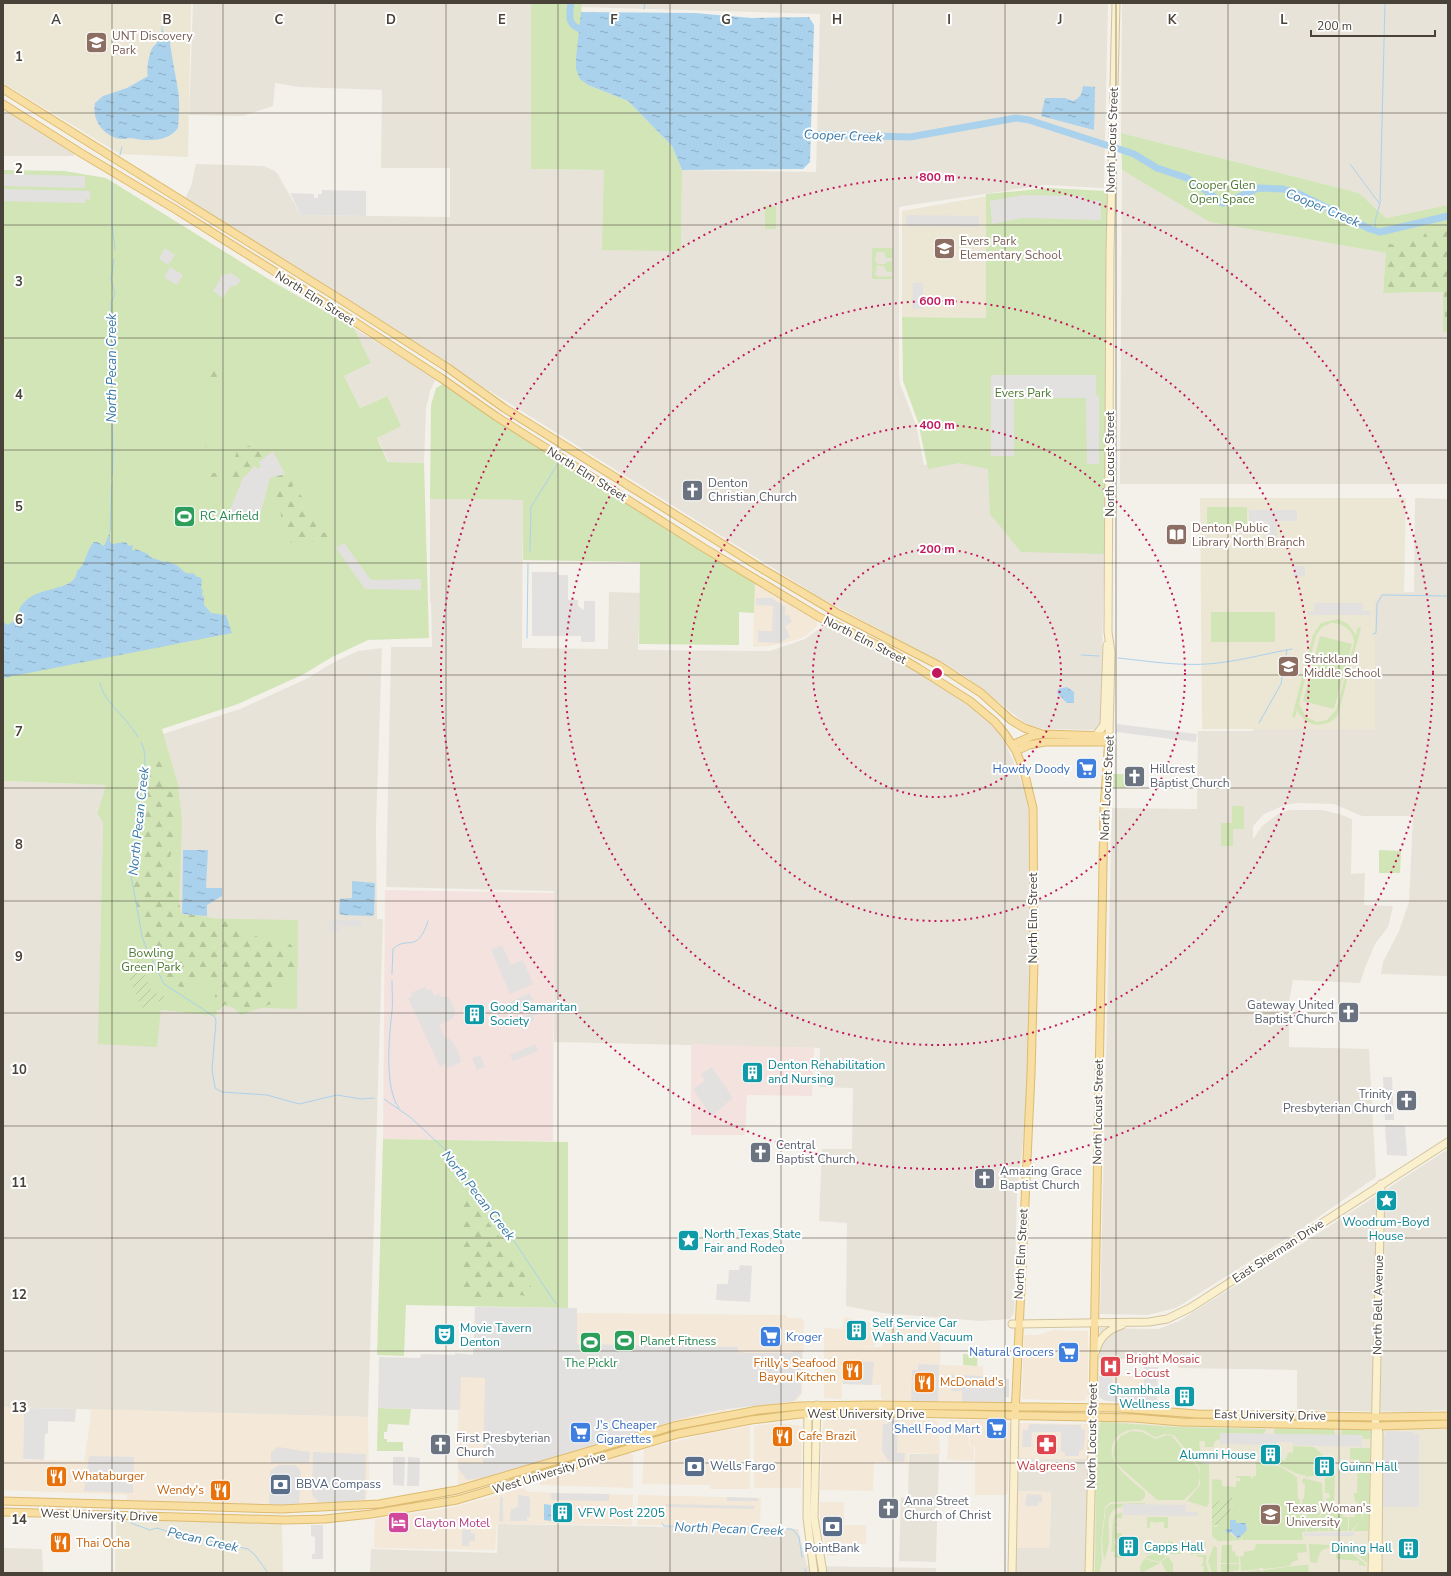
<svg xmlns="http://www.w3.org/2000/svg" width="1451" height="1576" font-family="'Nunito Sans',sans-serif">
<defs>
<pattern id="forest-firs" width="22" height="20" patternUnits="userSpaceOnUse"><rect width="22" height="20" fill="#d1e5b6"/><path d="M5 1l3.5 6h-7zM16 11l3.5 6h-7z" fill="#b5c69d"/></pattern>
<pattern id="garden-furrows" width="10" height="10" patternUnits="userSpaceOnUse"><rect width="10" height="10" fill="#d1e5b6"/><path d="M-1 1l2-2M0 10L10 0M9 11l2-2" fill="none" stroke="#b5c69d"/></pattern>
<pattern id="water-ripples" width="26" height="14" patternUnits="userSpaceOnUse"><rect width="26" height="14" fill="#abd2ec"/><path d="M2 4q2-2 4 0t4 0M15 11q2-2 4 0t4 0" fill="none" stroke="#8dacc0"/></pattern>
</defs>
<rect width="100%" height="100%" fill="#f4f1eb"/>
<path fill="#e8e3d9" d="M193,3h338v166l73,1 77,81 1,-81 134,2 4,-158 -239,-7 1,-4h526l-4,185 -59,-3 -141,21 -5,1v168l1,9 16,41 8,40 24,-4h19l139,33 -6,236 -56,-1 -15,-3 -67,-52 -143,-77 -635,-397 7,-14 5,-22 67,2 10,4 4,3 24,42 149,2v-49h-69l1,-78 -83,-3 -24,-4 -2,23 -30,10 -54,-1z
M1122,3h326v202l-62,13 -27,-25 -238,-60z
M3,108l71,44v4h-71z
M1122,170l89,52 175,31 -3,40 61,-1 -1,39 5,1v152h-328z
M354,328l82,51 -6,12 -4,18 -2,54 -35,-1 -12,-25 9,-41 -26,12 -16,-32 27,-13z
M1415,498l33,1v477l-67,-2 2,-12 16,-31 10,-29 4,-86h-51l-28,-12 -37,-1 -12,2 -21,9 -11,12v13l9,-13 16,-12 11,-4h33l17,4 13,5 -1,55 14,-1 -1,32 29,1 -5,21 -13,17 -10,24 -5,15 -67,-3 -4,22v45l80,2 7,128 -79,55 -121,76 -28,7 -48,-1 12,-506 85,1 1,-78h55v-2h122v-127l7,-9 32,-1z
M430,499l93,1 -1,148 86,1 1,-57 31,1 -2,57 132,1 35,-12 24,-17 89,46 77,54 18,38 12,32 3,16 3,266 -14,118 -3,121 -4,6 -30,2 -98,-8 -36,-7 1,-83 -28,-2 3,-72h30l1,-61 -34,-1 1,-39 -266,-6v-151l-168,-4 5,-240h41l-1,-43 -1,-3z
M382,648l-6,178 1,93h6l-15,498 -365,-10v-626l103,4 -9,29 6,8 -4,187 57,38 5,-37 55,6v-10l-37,-87 1,-45 -2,-90 -15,-50 77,-25 66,-30 28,-17 24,-11z
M1448,1149v261l-35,2 -116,-2v-40l-119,-2 1,-7 -80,-3 1,-30 58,1 21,-8 140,-88z
M909,1454h30l-3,108 -37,-1 2,-63 7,-1z
M1018,1458l70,1 -2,114h-71l1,-25h33l1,-17 1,-39 -34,-1z
M498,1524l300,5 9,37 129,2v5h-566l1,-24 126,4z
M3,1548l39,1 1,24h-40z"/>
<path fill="#f4e8d8" d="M755,583l62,36v7l-13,11 -8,3 -26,6 -17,1z
M482,1312l305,3v3h14l3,3 -2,73 -7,8 -43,5v-23l-27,1 1,26 -34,6 -120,37 1,-34z
M844,1317l32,7 -1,22h-27l35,1 1,-19 57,3 -1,34 43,1v36l-99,-2 -3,-2v-13l-39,-1v15l-18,-1v-70l19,1z
M1053,1330l35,1v64l-4,6 -62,-2 2,-64h14z
M461,1364l109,59v31l-74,23 -3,-12 -1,-25 -35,-1z
M1144,1367h14l-1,37 -20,-2 -31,-1 -8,-4 1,-21h38v-6h7z
M3,1407h21l-1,53 61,1 6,-38 1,-14 277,8 1,67 -4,19 -77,2 -161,-4v-6l-124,-5z
M827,1419l109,1 2,2 2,32 -32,-1v10l-34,-1 -1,29 -53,-1 3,-67z
M949,1420h19l1,27 5,1v13l-27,-1z
M970,1420l36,1 3,2 79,1v35l-79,-1 -1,33 -2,4h-31v-48h-5z
M779,1423l23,3 -1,62h-47v-62z
M750,1426v63h-40v-4l-68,-1 2,-35 70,-17z
M457,1441l33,1 -1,16 4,19 -35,9z
M629,1453l4,2v33l-93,-3v-4z
M523,1488l5,4 105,3 -1,30 -135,-1 -2,26 -121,-2 1,-29 75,-11z
M1017,1491l34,1 -2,56h-33z
M638,1495l123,3 -1,28 -123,-1z
M820,1502h24v23h22v19l-27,-1 -3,13h-9l-7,-38z"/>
<path fill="#ece6d5" d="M3,3h188l-3,154 -68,-3 -117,-71z
M987,196l-1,122 -84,-1v-106z
M1200,498h206l-2,95h-22l-7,9v127h-173z
M1096,1421l84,5 191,2 1,2 76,-2v145h-356z
M116,1519l166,5 1,49h-168z"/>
<path fill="#f4e2df" d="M385,890l169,3 -1,248 -170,-2z
M691,1044l123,4 -2,48 -65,-1 -2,40h-54z"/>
<path fill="#d1e5b6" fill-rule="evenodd" d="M531,3h51l-6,66 12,16 40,16 44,45 10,24 -1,81 -79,-1 2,-80 -73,-1z
M1121,133l238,60 27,25 62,-13v127h-5v-40l-60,1 3,-40 -176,-31 -88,-52z
M3,170l61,1 42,7 169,105 79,45 17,35 -27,13 16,32 27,-12 14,30 -24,12 11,24 36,1 5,175 -61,2 -36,17 -28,17 -66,30 -76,25 16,55 4,37 -3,97 119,2 -1,89 -80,-3 -1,10 -55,-6 -4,37 -59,-3 5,-222 -6,-8 9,-29 -103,-4z
M1049,188l57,3 2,2 -1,361 -86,-2 -31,-38 -2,-45 -29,-6 -31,6 -10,-47 -15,-41 -1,-64 84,1v-124z
M765,206h11v23h-11z
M872,248h21l-1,10h-6l-2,-6h-7l-2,8 2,4h9v-2l6,-1v11h-5l-3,-6 -7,-1 -2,10 4,2 13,-1v3h-20z
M443,384l78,52 234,147 -1,30 -15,-1v33l-100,-1 1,-82 -117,-2v-60l-93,-1 1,-94 5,-17z
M1207,507h40v22h-40z
M1211,612h64v30h-64z
M1338,619l10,5 8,11 2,-8 3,1 -23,87c-12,15 -33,12 -41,-5l-2,8 -3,-1 21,-82 8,-12zM1331,623c12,0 23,7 23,20l-18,67 -9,10 -10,2 -11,-5 -7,-13 17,-69 6,-8z
M1320,636l32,8 -18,65 -31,-8z
M1110,774h16l-1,14 -16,-1z
M1232,806h12v23h-11v17h-12v-23h11z
M1379,850l22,1 -1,22h-21z
M383,1139l185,3v166l-162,-3 -2,51 -27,-1z
M963,1354l15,1 -1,11 -14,-1z
M378,1408l33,1 -2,16 -21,-1 -1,8h-3v7h3v3h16v9h-26z
M1106,1422l66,5 94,2 -2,5 -44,-1v6l-5,2 -2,6h-8v-6h-6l3,22 7,1v38l-2,5 -20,-6 13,-16v-17l-26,-33 -9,-1 -9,3c-5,-1 -9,-6 -14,-7 -8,-2 -17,0 -23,5 -22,22 11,44 26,57v5l-4,4 -30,1 -6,5 -4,36 1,18 -3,12h-4l2,-127 2,-18 2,-6z
M1276,1428l58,1 1,6 -59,-1 -2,-1v-4z
M1342,1429l26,1 3,2 -1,7h-7l-1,-4h-21z
M1131,1431l11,1 14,7 11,-4 5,1 27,33 1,8 -2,9 -14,14h-27l-40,-36 -4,-10 2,-10 6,-8z
M1275,1446l6,2 1,12 3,1 4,-9 4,1v-7l21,1 9,8 -1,4h-3v3l-6,2v7l6,1v3l-14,2v-2c-13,0 -20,-11 -36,-12l-2,-2 7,1v-3h2l2,-8z
M1350,1448h20l-1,57h-11v-3h-3l-1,-9h3l1,-33 -8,-1z
M1256,1462l25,5 16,10 1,22h2v12h5l1,3v18h-4l1,8h-61l-1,-6 6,-5 -1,-5 -10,-1v-3l-6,9 -4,1 10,8 5,-3v5l-23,1 -6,-5v-11l4,2c10,-7 15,-13 18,-26l-2,-4 -8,1 -12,7v-26l10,1v6l14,1v-6h4v-3h-4v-2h15v2h2v-2h3z
M1335,1471l-1,33 4,1 -12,1v-7l4,-1 -1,-5h-4v-15l1,-3h3v-3z
M1304,1478l18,5 1,18 -4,7 -17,2v-11h2l1,-15 -3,-1v-3z
M1145,1503v1h-22l-1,3c-19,2 -12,22 -13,35 -1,6 -3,13 -5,19l-2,-20 4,-33 5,-4z
M1325,1509h3v22h-9l2,-7 -1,-7z
M1329,1509h9l2,3h3v5h5v14h-19z
M1318,1510l3,1c-4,7 1,13 -3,20l-11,1v-18l1,-3z
M1359,1510l4,1 -2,9 -10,11h-2v-14h6v-5h4z
M1365,1510h4l-1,21h-15l9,-13z
M1122,1512v6h-5l-2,2 1,4h3l-3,2v7h6l-1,6h-5l-2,3 2,4h2l-2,2v6l6,1v3l-8,-1 1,-5 -4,-1c2,-10 0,-29 4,-36z
M1147,1517h21v11h-4v-6h-6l-2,2v-2h-6v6h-3z
M1168,1541l5,1 -2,5h3v3h4l2,-3h2l-1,-5 5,-1v8l-5,5h-12z
M1187,1541l5,1 -2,5h3v3h5l1,-3h2l-1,-4 6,-1 -1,6 -5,6h-9l-4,-6z
M1146,1542h3l2,8h3l2,-4 2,2h6v-6h3v12l-11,-3 -10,4z
M1256,1544h50l1,8 -10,1 1,7 -6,2 -2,4 -26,3 -3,-2 -2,2 -18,2 -1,-15 3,1 1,-5 10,-2z
M1309,1544l20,1v3c-10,1 -10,8 -12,15l-7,-1z
M1334,1544h21l-5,5 -18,-1z
M1214,1545l3,3v25h-5l-4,-12z
M1222,1545h10v6l3,1 1,4h3v7h-18z
M1355,1545l14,1 -2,17 -12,-10z
M1336,1550l16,3 15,13 -8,-1v-4l-23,-2z
M1156,1552l10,4 -6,6 -15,-4z
M1197,1555h10l-1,7 3,11h-12l6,-1 1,-5 -3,-2 2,-2v-6h-6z
M1168,1556l5,8v9h-6l-6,-11z
M1144,1559l16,4 -19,10 -1,-6z
M1221,1564h18v6l-18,3z
M1303,1565h5l1,8h-68l18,-3 3,2 3,-2z"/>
<path fill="url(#forest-firs)" d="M1448,225v94l-3,-1 -1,-27 -59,-1 1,-47 10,2 26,-6 4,-8z
M206,364l6,2 6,8 -2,4h-3l-3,2v69l-1,9 -4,3 3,-73 -2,-7 5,-6 -5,-5z
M266,435l3,5 -2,4 -10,4 5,6 -3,13c-8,1 -18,5 -18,14l-13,-1 -4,-4 -14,1 -2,-4h23l6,-3 -3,-10 3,-9 23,-10 1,-4z
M275,472l17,8 1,6 -4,5v4l11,-1c8,11 20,23 17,36l13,5 1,6 -39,2c-15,-9 -8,-30 -14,-41 -3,-6 -8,-6 -9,-13l11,-5 -2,-4 -6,-1 -1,-3z
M158,760h4c5,6 4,10 2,16l10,5 1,29 2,13 -2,24 -5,9 1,11 4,4 2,24 5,20h16l27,6 35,17 28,4 10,10v12l-17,23h-16l-4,9 9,1 1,7 -30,11 -7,-7 -9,-4 -6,6h-5l-3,-4 5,-13 -5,-6 2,-6 -2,-5 -5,-1 -2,6 -15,1 -4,7 -12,-5h-9l-17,-34 -5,-14 -12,-64 12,-93 2,-2 10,-3 -5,-9z
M462,1188l68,89 2,20 -18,-3 -5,4 -47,2z"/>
<path fill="url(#garden-furrows)" d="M134,949l19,46 9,-4 3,8 -24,9 -15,-39 7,-3 -6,-14z
M1232,1497l2,4 -5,14 -8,10h-9v-20l12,-7z"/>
<path fill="#e3e1df" d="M3,174l82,2v12l-82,-2z
M3,189l87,2v9l-5,-1v4l-82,-2z
M322,190l44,1v25l-65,-1 -11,-22 24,1v4h4v-4h4z
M1023,195l61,1v4l17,1v19l-79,-2 -30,6 -2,-23z
M906,215l73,1v11l-73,-1z
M165,248l10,7 -7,10 -9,-7z
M170,267l13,8 -6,10 -13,-8z
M231,273l10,7 -4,5 -7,2 -7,11 -10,-7 7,-11v-4z
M913,283h10v26h-11z
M991,375h105v20l3,1v68h-12l-1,-66h-72v58h-23z
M273,451l12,23 -15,4 -12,45 -28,-8v-5l13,-32 12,-12 3,3 3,-3 -2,-4z
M1249,510h48v11h-20v23h-11v-22h-17z
M344,543l27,37 50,-1v11l-56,-1 -29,-41z
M1293,566h12v10h-12z
M532,572h26v3h10v25h10v6l6,4v-9h11v41h-14v-6h-49z
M756,598h16l13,9v9l4,-1 3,7 -7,4 5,11 -11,6 -21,-1v-11h14l1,-25 -17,-1z
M1314,603h49v8h7v4h-62v-4h6z
M1117,724l80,10 -1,8 -80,-10z
M329,920h33v6h-23v6l-10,-1z
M502,945l9,20 12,-5 10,24 -23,10 -19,-44z
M426,986l1,4 4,-1 3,7 5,-3 2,4h8l6,13v5l-3,4 -13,6 7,14 3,-1 4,4 7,14 1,6 -14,6 -2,-4 -5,3 -32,-69 5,-2 -2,-3z
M530,993l3,7 -24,11 -3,-7z
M538,1010l2,3 -6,3 -1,5 -15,7 -4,-7z
M535,1044l3,7 -25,10 -3,-6z
M480,1055l5,12 -8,3 -5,-12z
M712,1067l21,31 -22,18 -18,-27 12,-8 -4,-7z
M1383,1077h9l2,43h-9z
M1385,1125l20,1 2,30 -20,-1z
M740,1265l12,1 -2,36 -34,-2 1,-16h11l1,-14h10z
M475,1307l102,1v36l161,3v5l11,1h44v-2h9l-1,42 -7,8 -74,9 -33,7 -198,60 -22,3 -9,-12 1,-6 24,2 2,-86 -24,-1 -1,33 -82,-2 1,-51 41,1 1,-4 34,1v-2l18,2z
M860,1361l14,1 -2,23 -29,-1v-8h11v2h6z
M918,1364l21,1 -1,37h-27l1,-32h6z
M1144,1367h14l-1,37 -20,-2 -31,-1 -8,-4 1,-21h14v15h31z
M952,1375l31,1v2l26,1v18h-4v5l-43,1v-12h-11z
M30,1408l46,1 -1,13 -27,-1v12l-3,1 -1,26 -21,-1 1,-47h5z
M888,1420h10l-1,33h8l-1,9 -16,-1 -6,-10 1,-27h5z
M1030,1424l51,1v4l4,1 -1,19 -5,2v5h-14v-4h-4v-20h-29l-1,15h-9l1,-17h4z
M1386,1431l28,1 1,2h4v73h-36l1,-72h2z
M1220,1433l142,2v12l-70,-2v-3h-15l-1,3 -56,-1z
M278,1447l32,5 -1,11h-38v-11z
M313,1452l53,2 -1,45 -26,5 -21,-2 -6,-7z
M1200,1452h11l-2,12 -7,-1z
M89,1456l45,1 -1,36 -49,-2z
M393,1457h12l-1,29 -11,-1z
M408,1457l12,1 -1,28h-12z
M279,1465h15l5,3 2,5 -2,32h-30l1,-34z
M550,1493l59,1v7l-57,-1z
M1027,1494l15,1v7l-4,1v3h-13z
M518,1495l12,2v20h-3v4h-17l1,-12 7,-2z
M500,1497h3v25l-4,-1z
M727,1497l31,1v3h-31z
M666,1504l88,2v3l-88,-2z
M1123,1504l63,1v7h12l-1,4 -74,-1z
M311,1525h12v34h-11v-5h3v-17l-4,-1z
M462,1530h9v3h4v8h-6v5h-7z
M1354,1532v4h-50v-3z"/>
<path fill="url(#water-ripples)" d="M581,12l114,1 57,5 57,-1 5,8 -4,137 -7,7 -121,1 -10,-24 -44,-45 -40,-16 -8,-6 -4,-10v-11z
M162,25l2,10 3,1 2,-5c1,19 6,40 9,59 2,12 1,26 0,38 -11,15 -32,13 -48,10 -2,0 -4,1 -6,1 -18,0 -33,-18 -29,-36l8,-7 24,-8 21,-12c-2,-5 1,-24 5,-29 3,-3 7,-8 9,-13 0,-1 -1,-6 0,-9z
M1083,86l12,1 -1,43 -53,-14 4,-18h20l8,3c7,-3 9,-7 10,-15z
M110,532v10l2,2 14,-2 3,4 4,-1 -1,5 1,1 3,-2 12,5 2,3 14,5 4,-1c3,3 7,3 10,5 6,5 7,9 15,7l4,4h3l2,3 -1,9 2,1 -1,5 2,2v8l7,8 15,2 6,18 -229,45v-56l5,3 9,-6c5,-39 58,-22 60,-48 9,-6 9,-21 17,-29h4l5,4 2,-2z
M1067,687l7,5v11h-7l-10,-10 1,-4z
M183,850h25l-2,38h16v8l-15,9v11l-25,-2z
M352,881l23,2 -1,31 -2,2 -31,-1 -2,-2 1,-14 12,-1z
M544,1504l7,1v16l-7,-1z
M1230,1520h6v3h10l1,7 -9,9 -7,-7 -3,2 -3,-4 5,-1z"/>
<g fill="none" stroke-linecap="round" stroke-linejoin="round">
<path stroke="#abd2ec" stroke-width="1" d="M644,9l1,-6
M120,155l2,-8
M1350,164l29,39
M112,182v43l3,25
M1376,231l-1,-10 5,-18 5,-200
M112,477l1,-23 -3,-96 2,-19 -2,-8 2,-6 -1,-22 4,-9 -4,-14 3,-21
M110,532l2,-50
M530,551l1,-44 26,-42
M1373,634l3,-1 1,-29 5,-9 66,1
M527,638l1,-74
M1081,655l18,1
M1118,658c29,3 59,8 89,6 29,-2 57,-10 85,-15
M100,683c4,20 27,34 38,54
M1259,723l22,-39 6,-34
M141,742l3,8 1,11 -15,109 12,66 5,14 17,34 51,33 1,4 -4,48 3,19 7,4 45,3 32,9 38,-9 24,4 13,-1
M392,974l1,-25c14,-14 24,6 35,-28
M392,981c0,10 1,21 0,31 -3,23 -8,77 7,96
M384,1099l26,18 41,38 47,62 58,87
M130,1520l1,3 19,7 7,-2 18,6 73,15 7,6 13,18
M662,1523l2,3 128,3 7,8 3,20
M805,1569l1,4"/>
<path stroke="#abd2ec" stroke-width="7" d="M571,3c-3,18 -2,24 16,28
M802,134l108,3 106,-19 13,2 80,26
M1116,148l18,6 23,14 30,10 13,8 22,17 6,-1 30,-14 25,1 14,4 73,36 10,3 68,-16"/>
<defs>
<path id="secondary" d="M1097,734l7,-9 3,-80
M1109,736l2,-84 -3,-20 2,-380 6,-249
M1012,1324l137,-2 18,-3 23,-11 258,-166
M1096,1351c3,-13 13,-22 26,-26
M817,1405l-3,112 9,56
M808,1406l-1,112 7,55
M1377,1426l2,7 -1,140
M1012,1573l3,-157
M1089,1573l4,-156
M1372,1573l9,-389"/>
<path id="primary" d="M3,89l340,212 105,67 56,40 260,162 73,43 101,52 43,28 30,27 13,8 18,6
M3,104l78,49 94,56 177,111 89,58 56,39 207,131 115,69 65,31 34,20 52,33 25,21 10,12 11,17 8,20 9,37 1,154 -3,112 -16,342
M1012,745l20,-9 10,-2 67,2 -5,74 -11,602
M1016,751l13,-6 16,-3h63
M3,1501l279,8 97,-5 78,-14 217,-64 84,-16 42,-4 76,-1 243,3 78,6 180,3 71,-1
M3,1512l282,8 40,-1 46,-5 86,-14 221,-66 73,-14 49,-6 106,-1 228,5 47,4 196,4 71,-2"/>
</defs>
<use href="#secondary" stroke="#d1c39d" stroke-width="9"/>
<use href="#primary" stroke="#ddbb70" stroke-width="9"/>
<use href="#secondary" stroke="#fbf0cd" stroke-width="7"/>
<use href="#primary" stroke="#f8dea0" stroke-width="7"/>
</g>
<path fill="none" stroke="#484239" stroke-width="1" stroke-opacity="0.55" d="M112,3v1570M223,3v1570M335,3v1570M446,3v1570M558,3v1570M670,3v1570M781,3v1570M893,3v1570M1005,3v1570M1116,3v1570M1228,3v1570M1339,3v1570M3,113h1445M3,225h1445M3,338h1445M3,450h1445M3,563h1445M3,675h1445M3,788h1445M3,901h1445M3,1013h1445M3,1126h1445M3,1238h1445M3,1351h1445M3,1463h1445"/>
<g fill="none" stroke="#c2185b" stroke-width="2" stroke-dasharray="2 4">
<circle cx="937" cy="673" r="124"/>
<circle cx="937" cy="673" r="248"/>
<circle cx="937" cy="673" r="372"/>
<circle cx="937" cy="673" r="496"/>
</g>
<defs>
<symbol id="university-square" viewBox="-11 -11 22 22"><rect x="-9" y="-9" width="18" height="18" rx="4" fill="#8d6e63" stroke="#fff"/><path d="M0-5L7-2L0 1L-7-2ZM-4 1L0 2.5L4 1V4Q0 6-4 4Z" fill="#fff"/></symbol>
<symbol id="school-square" viewBox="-11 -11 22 22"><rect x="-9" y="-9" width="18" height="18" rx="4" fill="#8d6e63" stroke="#fff"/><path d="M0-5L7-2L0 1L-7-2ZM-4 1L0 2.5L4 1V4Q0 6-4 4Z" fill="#fff"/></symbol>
<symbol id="church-square" viewBox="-11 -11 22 22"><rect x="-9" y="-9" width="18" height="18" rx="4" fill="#6b7280" stroke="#fff"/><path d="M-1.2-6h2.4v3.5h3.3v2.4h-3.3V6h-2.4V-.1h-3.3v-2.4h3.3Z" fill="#fff"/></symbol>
<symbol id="stadium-square" viewBox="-11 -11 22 22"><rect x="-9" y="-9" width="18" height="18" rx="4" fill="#2e9e5b" stroke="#fff"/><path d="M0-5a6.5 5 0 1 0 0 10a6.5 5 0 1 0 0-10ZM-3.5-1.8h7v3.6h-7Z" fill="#fff"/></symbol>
<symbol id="library-square" viewBox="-11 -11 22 22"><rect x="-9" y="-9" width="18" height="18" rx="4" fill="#8d6e63" stroke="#fff"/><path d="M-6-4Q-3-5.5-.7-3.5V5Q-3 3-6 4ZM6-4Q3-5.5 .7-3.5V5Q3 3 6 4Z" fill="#fff"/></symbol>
<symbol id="supermarket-square" viewBox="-11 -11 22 22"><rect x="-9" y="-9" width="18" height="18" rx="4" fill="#3f7fe0" stroke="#fff"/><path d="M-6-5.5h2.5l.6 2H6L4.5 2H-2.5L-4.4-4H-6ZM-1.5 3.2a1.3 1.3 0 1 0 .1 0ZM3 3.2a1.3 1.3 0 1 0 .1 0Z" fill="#fff"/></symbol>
<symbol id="building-square" viewBox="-11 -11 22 22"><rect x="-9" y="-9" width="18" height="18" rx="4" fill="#0f9aa8" stroke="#fff"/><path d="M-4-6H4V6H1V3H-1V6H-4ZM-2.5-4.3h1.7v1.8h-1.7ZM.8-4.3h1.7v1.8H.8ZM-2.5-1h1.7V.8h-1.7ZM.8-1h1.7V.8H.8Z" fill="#fff"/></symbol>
<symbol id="sight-square" viewBox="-11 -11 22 22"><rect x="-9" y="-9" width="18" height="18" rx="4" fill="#0f9aa8" stroke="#fff"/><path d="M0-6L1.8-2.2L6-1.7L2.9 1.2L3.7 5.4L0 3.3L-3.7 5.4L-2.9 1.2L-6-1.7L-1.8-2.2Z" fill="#fff"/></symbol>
<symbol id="theatre-square" viewBox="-11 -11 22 22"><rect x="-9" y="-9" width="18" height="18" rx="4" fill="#0f9aa8" stroke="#fff"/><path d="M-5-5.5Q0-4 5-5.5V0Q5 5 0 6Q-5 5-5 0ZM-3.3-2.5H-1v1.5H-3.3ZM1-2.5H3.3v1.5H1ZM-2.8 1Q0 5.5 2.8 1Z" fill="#fff"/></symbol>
<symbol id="hospital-square" viewBox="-11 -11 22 22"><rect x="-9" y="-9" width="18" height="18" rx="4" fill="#e0444e" stroke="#fff"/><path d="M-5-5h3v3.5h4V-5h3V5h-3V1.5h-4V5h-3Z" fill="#fff"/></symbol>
<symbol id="restaurant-square" viewBox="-11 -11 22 22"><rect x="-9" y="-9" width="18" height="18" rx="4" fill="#e8710a" stroke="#fff"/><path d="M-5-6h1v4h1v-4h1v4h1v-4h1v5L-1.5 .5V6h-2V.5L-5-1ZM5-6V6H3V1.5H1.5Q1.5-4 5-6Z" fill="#fff"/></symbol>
<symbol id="pharmacy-square" viewBox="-11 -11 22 22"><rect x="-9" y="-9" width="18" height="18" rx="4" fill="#e0444e" stroke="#fff"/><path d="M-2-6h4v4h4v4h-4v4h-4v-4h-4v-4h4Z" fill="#fff"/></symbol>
<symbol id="bank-square" viewBox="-11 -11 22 22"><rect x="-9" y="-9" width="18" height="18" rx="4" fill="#5c6f8a" stroke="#fff"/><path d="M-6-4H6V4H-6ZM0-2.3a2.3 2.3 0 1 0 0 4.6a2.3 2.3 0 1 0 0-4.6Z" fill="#fff"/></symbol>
<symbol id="hotel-square" viewBox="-11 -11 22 22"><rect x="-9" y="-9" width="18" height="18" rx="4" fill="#d1479c" stroke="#fff"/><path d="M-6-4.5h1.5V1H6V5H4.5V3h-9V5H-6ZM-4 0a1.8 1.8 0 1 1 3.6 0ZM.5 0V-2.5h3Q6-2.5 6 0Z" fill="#fff"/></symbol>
</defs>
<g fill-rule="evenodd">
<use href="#university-square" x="84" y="30" width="25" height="25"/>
<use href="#school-square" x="932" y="236" width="25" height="25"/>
<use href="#church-square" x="680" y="478" width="25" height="25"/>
<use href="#stadium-square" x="172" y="504" width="25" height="25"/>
<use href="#library-square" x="1164" y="522" width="25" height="25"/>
<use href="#school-square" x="1276" y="654" width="25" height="25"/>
<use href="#supermarket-square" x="1074" y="756" width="25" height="25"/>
<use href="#church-square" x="1122" y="764" width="25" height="25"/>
<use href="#church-square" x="1336" y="1000" width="25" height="25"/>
<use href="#building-square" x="462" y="1002" width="25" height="25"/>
<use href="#building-square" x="740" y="1060" width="25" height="25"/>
<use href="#church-square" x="1394" y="1088" width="25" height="25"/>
<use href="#church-square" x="748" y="1140" width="25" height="25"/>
<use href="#church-square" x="972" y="1166" width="25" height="25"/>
<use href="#sight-square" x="1374" y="1188" width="25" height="25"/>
<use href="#sight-square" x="676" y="1228" width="25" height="25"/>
<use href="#building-square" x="844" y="1318" width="25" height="25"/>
<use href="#theatre-square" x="432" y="1322" width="25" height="25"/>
<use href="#supermarket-square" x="758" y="1324" width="25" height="25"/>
<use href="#stadium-square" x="612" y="1328" width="25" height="25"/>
<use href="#stadium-square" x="578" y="1330" width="25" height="25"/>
<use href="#supermarket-square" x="1056" y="1340" width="25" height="25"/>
<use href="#hospital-square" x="1098" y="1354" width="25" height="25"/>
<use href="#restaurant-square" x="840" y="1358" width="25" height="25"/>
<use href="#restaurant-square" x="912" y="1370" width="25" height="25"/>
<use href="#building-square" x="1172" y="1384" width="25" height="25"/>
<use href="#supermarket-square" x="984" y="1416" width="25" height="25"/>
<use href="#supermarket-square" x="568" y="1420" width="25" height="25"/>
<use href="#restaurant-square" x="770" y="1424" width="25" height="25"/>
<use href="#church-square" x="428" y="1432" width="25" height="25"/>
<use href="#pharmacy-square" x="1034" y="1432" width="25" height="25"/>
<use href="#building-square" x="1258" y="1442" width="25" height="25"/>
<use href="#bank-square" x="682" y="1454" width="25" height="25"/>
<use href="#building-square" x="1312" y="1454" width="25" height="25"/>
<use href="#restaurant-square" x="44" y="1464" width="25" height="25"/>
<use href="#bank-square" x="268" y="1472" width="25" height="25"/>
<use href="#restaurant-square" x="208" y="1478" width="25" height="25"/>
<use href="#church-square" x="876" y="1496" width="25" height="25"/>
<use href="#building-square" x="550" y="1500" width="25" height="25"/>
<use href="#university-square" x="1258" y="1502" width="25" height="25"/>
<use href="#hotel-square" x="386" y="1510" width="25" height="25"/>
<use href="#bank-square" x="820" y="1514" width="25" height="25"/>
<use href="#restaurant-square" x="48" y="1530" width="25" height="25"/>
<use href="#building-square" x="1116" y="1534" width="25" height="25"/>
<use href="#building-square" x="1396" y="1536" width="25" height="25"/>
</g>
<g text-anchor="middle" stroke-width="4" stroke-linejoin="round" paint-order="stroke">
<g font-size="12" fill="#785e54" stroke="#fff" text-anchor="start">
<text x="112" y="40">UNT Discovery<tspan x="112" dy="14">Park</tspan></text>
<text x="960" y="245">Evers Park<tspan x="960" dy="14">Elementary School</tspan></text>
<text x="1192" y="532">Denton Public<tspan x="1192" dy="14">Library North Branch</tspan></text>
<text x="1304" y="663">Strickland<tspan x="1304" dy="14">Middle School</tspan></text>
<text x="1286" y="1512">Texas Woman's<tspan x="1286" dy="14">University</tspan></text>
</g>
<g font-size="12" fill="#484239" stroke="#fff">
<text transform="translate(1112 140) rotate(-88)" y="4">North Locust Street</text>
<text transform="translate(315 298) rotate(32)" y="4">North Elm Street</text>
<text transform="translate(1110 464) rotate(-90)" y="4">North Locust Street</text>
<text transform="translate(587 474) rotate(32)" y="4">North Elm Street</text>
<text transform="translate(865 640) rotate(27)" y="4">North Elm Street</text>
<text transform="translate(1107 788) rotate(-87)" y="4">North Locust Street</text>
<text transform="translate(1033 918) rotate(-90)" y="4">North Elm Street</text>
<text transform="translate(1098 1112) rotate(-89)" y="4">North Locust Street</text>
<text transform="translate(1278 1251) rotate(-33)" y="4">East Sherman Drive</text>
<text transform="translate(1021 1254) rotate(-87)" y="4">North Elm Street</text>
<text transform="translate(1378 1305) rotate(-89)" y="4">North Bell Avenue</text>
<text x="866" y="1418">West University Drive</text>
<text transform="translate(1270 1415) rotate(1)" y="4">East University Drive</text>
<text transform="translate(1092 1436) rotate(-89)" y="4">North Locust Street</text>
<text transform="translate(549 1473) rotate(-17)" y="4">West University Drive</text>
<text transform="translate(99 1515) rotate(2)" y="4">West University Drive</text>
</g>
<g font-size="12" fill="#4b772f" stroke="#fff">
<text x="1222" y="189">Cooper Glen<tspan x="1222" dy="14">Open Space</tspan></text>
<text x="1023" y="397">Evers Park</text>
<text x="151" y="957">Bowling<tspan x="151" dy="14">Green Park</tspan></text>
</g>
<g font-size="12" fill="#5b616d" stroke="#fff" text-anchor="start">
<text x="708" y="487">Denton<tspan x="708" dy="14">Christian Church</tspan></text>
<text x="1150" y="773">Hillcrest<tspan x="1150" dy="14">Baptist Church</tspan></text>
<text x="1334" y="1009" text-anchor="end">Gateway United<tspan x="1334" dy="14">Baptist Church</tspan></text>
<text x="1392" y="1098" text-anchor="end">Trinity<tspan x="1392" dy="14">Presbyterian Church</tspan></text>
<text x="776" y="1149">Central<tspan x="776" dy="14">Baptist Church</tspan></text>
<text x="1000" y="1175">Amazing Grace<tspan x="1000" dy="14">Baptist Church</tspan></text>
<text x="456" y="1442">First Presbyterian<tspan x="456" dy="14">Church</tspan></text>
<text x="904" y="1505">Anna Street<tspan x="904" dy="14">Church of Christ</tspan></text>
</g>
<g font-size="12" fill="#27864d" stroke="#fff" text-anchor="start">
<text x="200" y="520">RC Airfield</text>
<text x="640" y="1345">Planet Fitness</text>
<text x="591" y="1367" text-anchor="middle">The Picklr</text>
</g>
<g font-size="12" fill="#366cbe" stroke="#fff" text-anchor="end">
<text x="1070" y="773">Howdy Doody</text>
<text x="786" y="1341" text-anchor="start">Kroger</text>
<text x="1054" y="1356">Natural Grocers</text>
<text x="596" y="1429" text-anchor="start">J's Cheaper<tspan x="596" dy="14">Cigarettes</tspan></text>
<text x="980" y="1433">Shell Food Mart</text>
</g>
<g font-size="12" fill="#0d838f" stroke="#fff" text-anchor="start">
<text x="490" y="1011">Good Samaritan<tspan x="490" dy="14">Society</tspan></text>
<text x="768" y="1069">Denton Rehabilitation<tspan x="768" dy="14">and Nursing</tspan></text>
<text x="1386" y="1226" text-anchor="middle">Woodrum-Boyd<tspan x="1386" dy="14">House</tspan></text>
<text x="704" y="1238">North Texas State<tspan x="704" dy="14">Fair and Rodeo</tspan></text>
<text x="872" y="1327">Self Service Car<tspan x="872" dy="14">Wash and Vacuum</tspan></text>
<text x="460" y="1332">Movie Tavern<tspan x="460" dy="14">Denton</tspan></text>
<text x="1170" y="1394" text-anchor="end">Shambhala<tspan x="1170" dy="14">Wellness</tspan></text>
<text x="1256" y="1459" text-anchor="end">Alumni House</text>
<text x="1340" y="1471">Guinn Hall</text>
<text x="578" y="1517">VFW Post 2205</text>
<text x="1144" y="1551">Capps Hall</text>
<text x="1392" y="1552" text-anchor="end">Dining Hall</text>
</g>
<g font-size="12" fill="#be3a42" stroke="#fff" text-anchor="start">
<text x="1126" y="1363">Bright Mosaic<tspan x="1126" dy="14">- Locust</tspan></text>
<text x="1046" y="1470" text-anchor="middle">Walgreens</text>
</g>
<g font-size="12" fill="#c56008" stroke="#fff" text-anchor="start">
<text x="836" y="1367" text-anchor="end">Frilly's Seafood<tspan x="836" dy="14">Bayou Kitchen</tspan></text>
<text x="940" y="1386">McDonald's</text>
<text x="798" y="1440">Cafe Brazil</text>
<text x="72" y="1480">Whataburger</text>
<text x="204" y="1494" text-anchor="end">Wendy's</text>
<text x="76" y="1547">Thai Ocha</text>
</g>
<g font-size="12" fill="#4e5e75" stroke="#fff" text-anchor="start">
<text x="710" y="1470">Wells Fargo</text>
<text x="296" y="1488">BBVA Compass</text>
<text x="832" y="1552" text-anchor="middle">PointBank</text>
</g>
<g font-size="12" fill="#b23c85" stroke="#fff" text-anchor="start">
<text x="414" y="1527">Clayton Motel</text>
</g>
<g font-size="13" font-style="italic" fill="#3678a6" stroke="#fff">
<text transform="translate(843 135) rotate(2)" y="5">Cooper Creek</text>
<text transform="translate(1323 207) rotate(23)" y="5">Cooper Creek</text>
<text transform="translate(111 368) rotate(-90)" y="5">North Pecan Creek</text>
<text transform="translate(138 821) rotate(-84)" y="5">North Pecan Creek</text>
<text transform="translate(479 1195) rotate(52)" y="5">North Pecan Creek</text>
<text transform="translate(729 1528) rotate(2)" y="5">North Pecan Creek</text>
<text transform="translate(203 1539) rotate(13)" y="5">Pecan Creek</text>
</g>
</g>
<g font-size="13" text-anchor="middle" font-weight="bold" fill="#484239" stroke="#fff" stroke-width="4" stroke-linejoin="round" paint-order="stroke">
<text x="56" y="24">A</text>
<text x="167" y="24">B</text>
<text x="279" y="24">C</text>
<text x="391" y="24">D</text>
<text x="502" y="24">E</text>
<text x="614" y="24">F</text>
<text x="726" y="24">G</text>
<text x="837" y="24">H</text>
<text x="949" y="24">I</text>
<text x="1060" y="24">J</text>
<text x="1172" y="24">K</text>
<text x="1284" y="24">L</text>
<text x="19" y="61">1</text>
<text x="19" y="173">2</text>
<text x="19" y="286">3</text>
<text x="19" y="399">4</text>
<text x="19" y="511">5</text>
<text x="19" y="624">6</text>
<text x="19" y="736">7</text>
<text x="19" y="849">8</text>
<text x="19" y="961">9</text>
<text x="19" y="1074">10</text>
<text x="19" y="1187">11</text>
<text x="19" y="1299">12</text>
<text x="19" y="1412">13</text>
<text x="19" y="1524">14</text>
</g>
<circle cx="937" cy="673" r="6" fill="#c2185b" stroke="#fff" stroke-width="2"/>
<g font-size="12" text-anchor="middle" font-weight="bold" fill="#c2185b" stroke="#fff" stroke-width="4" stroke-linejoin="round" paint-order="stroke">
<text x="937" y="181">800 m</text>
<text x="937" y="305">600 m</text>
<text x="937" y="429">400 m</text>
<text x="937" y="553">200 m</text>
</g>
<rect width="1451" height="1576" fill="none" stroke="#484239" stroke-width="8"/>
<path d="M1311 30v6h124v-6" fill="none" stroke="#484239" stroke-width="2"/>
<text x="1317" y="30" font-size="12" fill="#484239" stroke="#ffffff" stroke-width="3" paint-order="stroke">200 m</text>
</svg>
